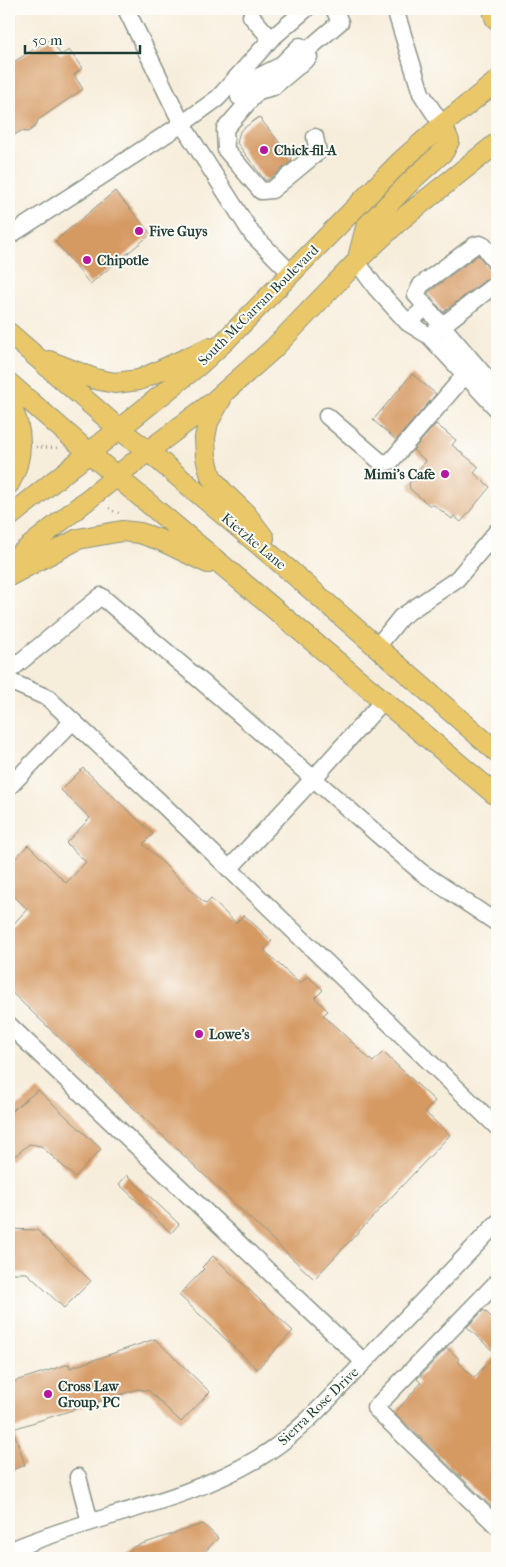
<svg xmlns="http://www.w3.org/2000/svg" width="506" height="1567" font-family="'IM FELL French Canon',serif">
<rect width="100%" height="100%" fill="#fdfcf7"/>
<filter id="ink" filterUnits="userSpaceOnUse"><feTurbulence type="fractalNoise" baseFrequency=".02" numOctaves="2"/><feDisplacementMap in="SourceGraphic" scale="10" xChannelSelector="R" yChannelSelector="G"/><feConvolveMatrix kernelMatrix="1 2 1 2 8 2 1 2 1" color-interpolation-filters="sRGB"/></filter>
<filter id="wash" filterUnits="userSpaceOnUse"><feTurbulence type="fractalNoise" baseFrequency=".0096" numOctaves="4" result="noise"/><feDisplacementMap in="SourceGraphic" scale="20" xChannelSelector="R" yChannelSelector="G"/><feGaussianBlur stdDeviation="1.12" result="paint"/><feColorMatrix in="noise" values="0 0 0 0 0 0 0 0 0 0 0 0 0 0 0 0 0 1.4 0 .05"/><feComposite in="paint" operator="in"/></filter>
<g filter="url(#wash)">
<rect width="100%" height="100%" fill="#f7eddb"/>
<g id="blocks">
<path fill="#d59962" d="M50,39l11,16 8,-5 13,18 -8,7 9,14 -45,31 -2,6 -8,6 -7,-1 -12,7v-73z
M259,117l32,40 1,4 -24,19h-3l-4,-5 -24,-32 3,-12z
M115,191l36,43 -61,50 -35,-43z
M478,255l15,19 -50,38 -15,-19 1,-1z
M412,374l24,20 -40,46 -23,-20z
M436,424l20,16 -4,5 27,22 -5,6 16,14 -29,35 -7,-6 -2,3 -18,-14h-5l-19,-16 -1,-6 8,-7 -3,-2 12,-13 -13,-11z
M83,768l70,66 -10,10 63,60 5,-5 25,24 8,-8 28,26 -8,9 36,34 8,-8 15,14 -8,8 13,13 -5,4 50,47 10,-10 52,49 -10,11 25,23 -136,144 -305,-289v-61l18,-20 -18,-18v-26l19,-20 38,38 20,-21 -20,-19 24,-25 -29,-28z
M38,1090l63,59 -26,28 -34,-31 -12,-2 -20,17v-48z
M127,1175l52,49 -8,9 -52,-49z
M9,1229l28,1 54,51 -27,27 -37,-35h-18z
M213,1256l80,75 -36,38 -78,-74 25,-26 -2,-2z
M484,1310l13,13v189l-102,-99 26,-30 -4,-4 30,-31 12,11 -2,2 17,17 22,-24 -29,-27z
M155,1339l55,53 -29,30 -32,-31 -11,-2 -125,40 12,36 -16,6v-88l60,-19 1,4z
M203,1524l15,14 -19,20h-76l10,-11z"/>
</g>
</g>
<g filter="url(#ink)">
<use href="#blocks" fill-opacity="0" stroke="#8b9588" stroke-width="1"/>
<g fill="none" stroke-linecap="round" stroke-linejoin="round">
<defs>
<path id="minor" d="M126,9l56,115 70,110 39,39
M395,9l26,84 21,32
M251,16l20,23
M305,52l35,-30 -6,-13
M309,57l-36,30 -15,4 -33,38 1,21 35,41 11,-1 46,-38 -3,-15
M239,97l17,-19 24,-12 20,-20
M9,236l173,-112 36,-26 53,-59 35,-30
M357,262l19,26 32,35 21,13 68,73
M426,307l-10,-12 5,-10 54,-40 5,-1 4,2 13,19
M408,323l18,-16 71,83
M434,332l63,-49
M327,416l55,47 9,-2 74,-86
M376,648l25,-31 56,-38 40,-48
M9,671l92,-75 107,91 213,185 76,51
M9,681l39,17 112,104 337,325
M9,787l64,-66
M229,869l84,-90 70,-78
M9,1025l355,337
M497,1282l-122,126 122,118
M78,1477l12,45
M9,1551c81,-35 172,-47 248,-92 43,-25 75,-64 109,-99 44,-46 87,-91 131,-137"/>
<path id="major" d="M357,262l9,-35 47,-48 31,-28 5,-10 -7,-16
M9,333l110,96 29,22 142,120 207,181
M49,361l46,18 20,4 24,-3 70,-32
M9,383l108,94 380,319
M221,399l-13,23 -3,16 1,19 5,20 13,16 22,21 18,24
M9,402c14,27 15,55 0,82
M9,517l190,-152 26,-24 176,-180 41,-36 55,-44
M9,563l139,-112 65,-49 60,-53 92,-96 33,-31 99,-79
M9,576l69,-37 44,-8 18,2 20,7 48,23"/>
<path id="highway" d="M495,9l2,8"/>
</defs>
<use href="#minor" stroke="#8b9588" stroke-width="19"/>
<use href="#major" stroke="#8b9588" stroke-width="22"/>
<use href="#highway" stroke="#8b9588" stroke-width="26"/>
<path stroke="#8b9588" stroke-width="2.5" stroke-dasharray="1 4" stroke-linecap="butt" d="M36,447l22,1
M109,508l4,3 6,2"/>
<use href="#minor" stroke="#fff" stroke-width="16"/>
<use href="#major" stroke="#eac769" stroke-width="20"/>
<use href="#highway" stroke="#eac769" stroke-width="24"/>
</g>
</g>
<g fill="#b5179e" stroke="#fdfcf7" stroke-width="2">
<circle cx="264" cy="150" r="5"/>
<circle cx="139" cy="231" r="5"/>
<circle cx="87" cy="260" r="5"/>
<circle cx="445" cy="474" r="5"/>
<circle cx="199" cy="1034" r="5"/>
<circle cx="48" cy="1394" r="5"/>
</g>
<g text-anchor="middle" stroke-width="4" stroke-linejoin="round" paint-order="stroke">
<g font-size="14" font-weight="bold" fill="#1f3d34" stroke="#fdfcf7" text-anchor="start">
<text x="274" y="155">Chick-fil-A</text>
<text x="149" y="236">Five Guys</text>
<text x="97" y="265">Chipotle</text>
<text x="435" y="479" text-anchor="end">Mimi's Cafe</text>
<text x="209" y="1039">Lowe's</text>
<text x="58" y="1391">Cross Law<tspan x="58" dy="16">Group, PC</tspan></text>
</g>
<g font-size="14" fill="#1f3d34" stroke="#fdfcf7">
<text transform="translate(258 305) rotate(-45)" y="5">South McCarran Boulevard</text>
<text transform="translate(254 541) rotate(40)" y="5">Kietzke Lane</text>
<text transform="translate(318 1406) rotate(-44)" y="5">Sierra Rose Drive</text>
</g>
</g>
<rect width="506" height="1567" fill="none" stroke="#fdfcf7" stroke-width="30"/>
<path d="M25 45v8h115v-8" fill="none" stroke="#1f3d34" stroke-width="2.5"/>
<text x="32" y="45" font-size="15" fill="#1f3d34" stroke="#fdfcf7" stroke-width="4" paint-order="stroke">50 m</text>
</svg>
